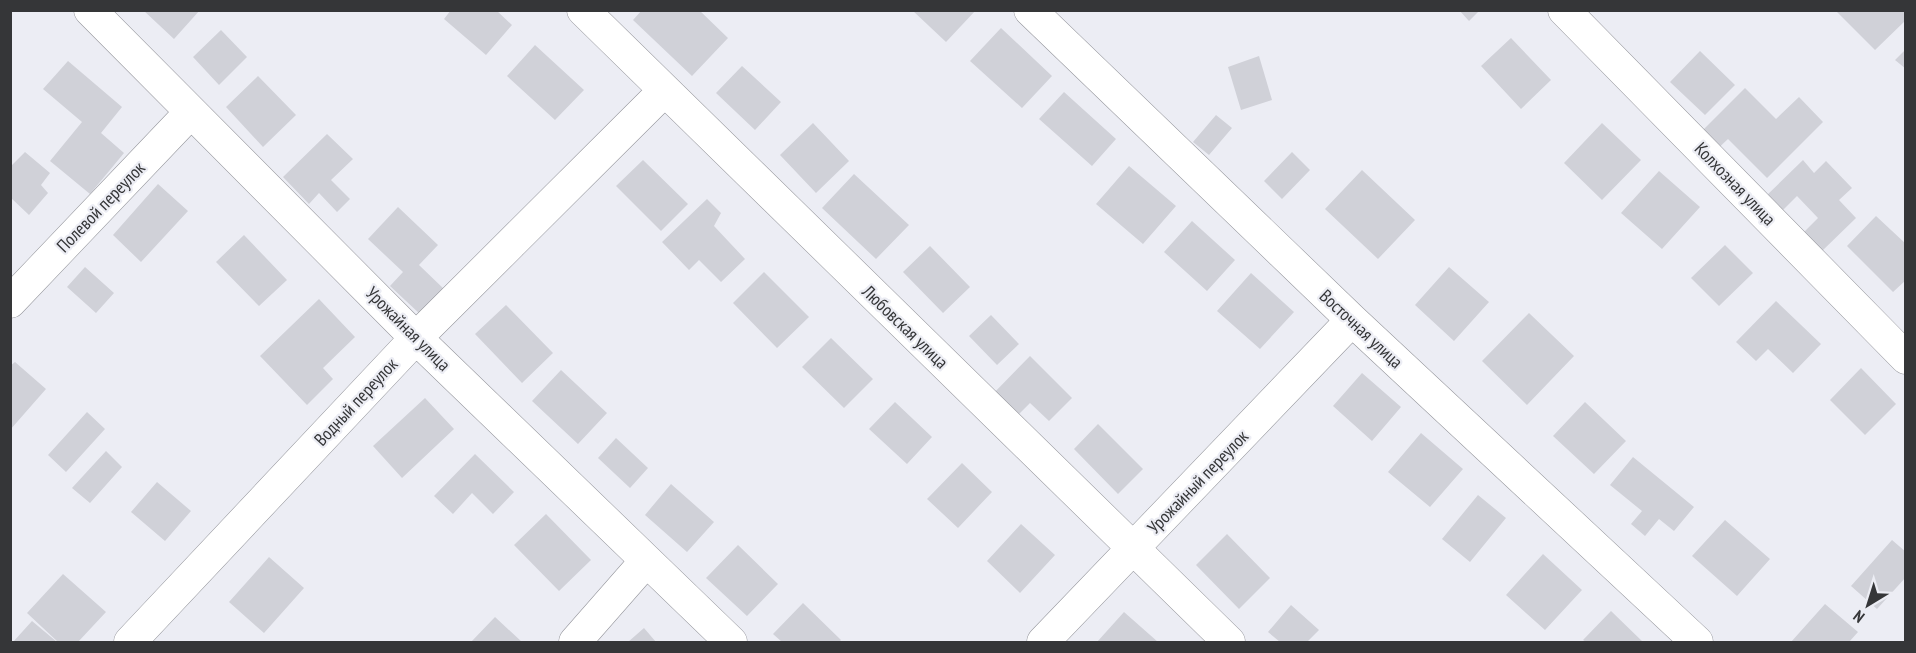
<svg xmlns="http://www.w3.org/2000/svg" width="1916" height="653" font-family="'PT Sans Narrow',sans-serif">
<rect width="100%" height="100%" fill="#ecedf4"/>
<path fill="#d0d1d8" d="M143,10h57l-26,29z
M451,10h45l16,15 -26,30 -42,-36z
M642,10h57l29,28 -36,38 -59,-56z
M912,10h64l-30,32z
M1459,10h21l-11,11z
M1835,10h71v10l-31,30z
M1001,28l51,48 -30,32 -52,-47z
M221,30l26,27 -28,28 -26,-28z
M1511,38l40,42 -30,29 -40,-43z
M535,45l49,45 -29,30 -48,-44z
M1906,49v20l-11,-9z
M1700,51l35,34 -30,30 -35,-33z
M1259,56l13,44 -31,10 -13,-43z
M68,61l54,46 -21,26 23,20 -34,41 -40,-33 32,-39 -39,-33z
M742,66l39,36 -26,28 -39,-37z
M258,76l38,39 -33,32 -37,-40z
M1745,88l31,31 23,-22 24,25 -56,56 -39,-39 -16,15 -16,-17z
M1064,92l52,47 -24,27 -53,-47z
M1216,115l16,13 -23,27 -16,-13z
M813,123l36,38 -33,32 -36,-38z
M1602,123l39,37 -39,40 -38,-37z
M327,134l26,25 -22,21 19,19 -13,13 -18,-19 -10,11 -26,-27z
M25,152l25,21 -9,12 7,8 -19,22 -19,-18v-30z
M1292,152l18,18 -28,29 -18,-18z
M643,160l45,44 -27,27 -45,-45z
M1803,160l11,13 12,-12 26,27 -13,12 17,18 -35,34 -18,-19 15,-15 -21,-22 -17,17 -15,-16z
M1129,166l47,40 -33,38 -47,-40z
M1362,170l53,50 -37,39 -53,-50z
M1659,171l41,36 -38,42 -41,-36z
M854,174l55,51 -33,34 -54,-51z
M158,184l30,27 -47,51 -28,-27z
M707,199l14,14 -7,13 31,33 -24,23 -22,-22 -10,10 -27,-28z
M398,207l40,38 -19,20 26,25 -24,25 -31,-29 13,-14 -35,-33z
M1876,216l30,28v36l-13,12 -46,-46z
M1192,221l43,39 -28,31 -43,-39z
M244,235l43,45 -28,26 -43,-44z
M1725,245l28,28 -34,33 -28,-28z
M930,246l40,41 -27,26 -40,-41z
M85,267l29,26 -18,20 -29,-26z
M1449,267l40,35 -35,39 -39,-36z
M764,272l45,45 -32,31 -44,-45z
M1251,273l43,39 -34,37 -43,-38z
M319,299l36,38 -32,31 10,11 -26,26 -47,-49z
M1776,301l45,43 -28,29 -25,-24 -12,12 -20,-19z
M506,305l47,48 -31,30 -47,-49z
M1529,313l45,43 -47,49 -45,-44z
M991,315l28,29 -22,21 -28,-29z
M831,338l42,41 -29,29 -42,-41z
M1030,356l42,42 -23,23 -19,-18 -18,18 -23,-23z
M15,362l31,27 -36,41v-64z
M1861,368l35,36 -31,31 -35,-35z
M561,370l46,43 -29,31 -46,-43z
M1362,373l39,34 -29,34 -39,-35z
M425,398l29,31 -52,49 -29,-32z
M895,402l37,35 -25,27 -38,-35z
M1585,402l41,39 -32,33 -41,-38z
M87,412l18,17 -39,43 -18,-17z
M1098,424l45,45 -25,25 -44,-45z
M1421,433l42,36 -33,38 -42,-35z
M616,438l32,30 -18,20 -32,-30z
M106,451l16,16 -32,36 -18,-15z
M475,454l39,38 -21,22 -21,-21 -19,21 -19,-18z
M1633,457l61,50 -20,24 -15,-12 -14,17 -14,-12 11,-13 -32,-26z
M962,463l30,29 -34,36 -31,-29z
M157,482l34,29 -26,30 -34,-29z
M671,484l43,38 -27,30 -42,-37z
M1478,495l28,23 -36,44 -28,-23z
M546,514l45,46 -32,31 -45,-46z
M1725,520l45,39 -33,37 -45,-40z
M1021,524l34,31 -35,38 -33,-32z
M1227,534l43,44 -31,31 -43,-44z
M1892,540l14,12v25l-29,32 -26,-23z
M738,545l40,39 -31,32 -41,-38z
M1543,554l39,36 -37,40 -39,-35z
M269,557l35,31 -40,45 -35,-31z
M63,574l43,38 -28,30h-20l-31,-29z
M803,603l38,37 -2,2h-57l-9,-8z
M1825,604l33,28 -9,10h-58z
M1291,605l28,25 -12,12h-27l-12,-10z
M1611,611l32,31h-57l-3,-2z
M1124,612l34,30h-61z
M495,617l27,25h-51z
M32,621l25,21h-44z
M644,628l12,14h-28z"/>
<g fill="none" stroke-linecap="round" stroke-linejoin="round">
<defs>
<path id="minor" d="M90,10l326,328 315,304
M583,10l646,632
M1030,10l322,310 345,322
M1564,10l342,348
M10,302l181,-190
M130,642l286,-304 248,-247
M575,642l71,-81
M1043,642l309,-322"/>
</defs>
<use href="#minor" stroke="#94959b" stroke-width="33"/>
<use href="#minor" stroke="#fff" stroke-width="32"/>
</g>
<g text-anchor="middle" stroke-width="4.5" stroke-linejoin="round" paint-order="stroke">
<g font-size="18" fill="#353638" stroke="#ecedf4">
<text transform="translate(1735 184) rotate(46)" y="6">Колхозная улица</text>
<text transform="translate(101 207) rotate(-46)" y="6">Полевой переулок</text>
<text transform="translate(905 327) rotate(44)" y="6">Любовская улица</text>
<text transform="translate(408 329) rotate(45)" y="6">Урожайная улица</text>
<text transform="translate(1361 329) rotate(43)" y="6">Восточная улица</text>
<text transform="translate(356 402) rotate(-47)" y="6">Водный переулок</text>
<text transform="translate(1198 482) rotate(-46)" y="6">Урожайный переулок</text>
</g>
</g>
<rect width="1916" height="653" fill="none" stroke="#353638" stroke-width="24"/>
<g transform="translate(1868 605) rotate(218)" stroke="#ecedf4" stroke-width="4.5" paint-order="stroke">
<path d="M0-4.5L10 22L0 15L-10 22Z" fill="#353638"/>
<text y="-9" font-size="16" font-weight="bold" text-anchor="middle" fill="#353638">N</text>
</g>
</svg>
